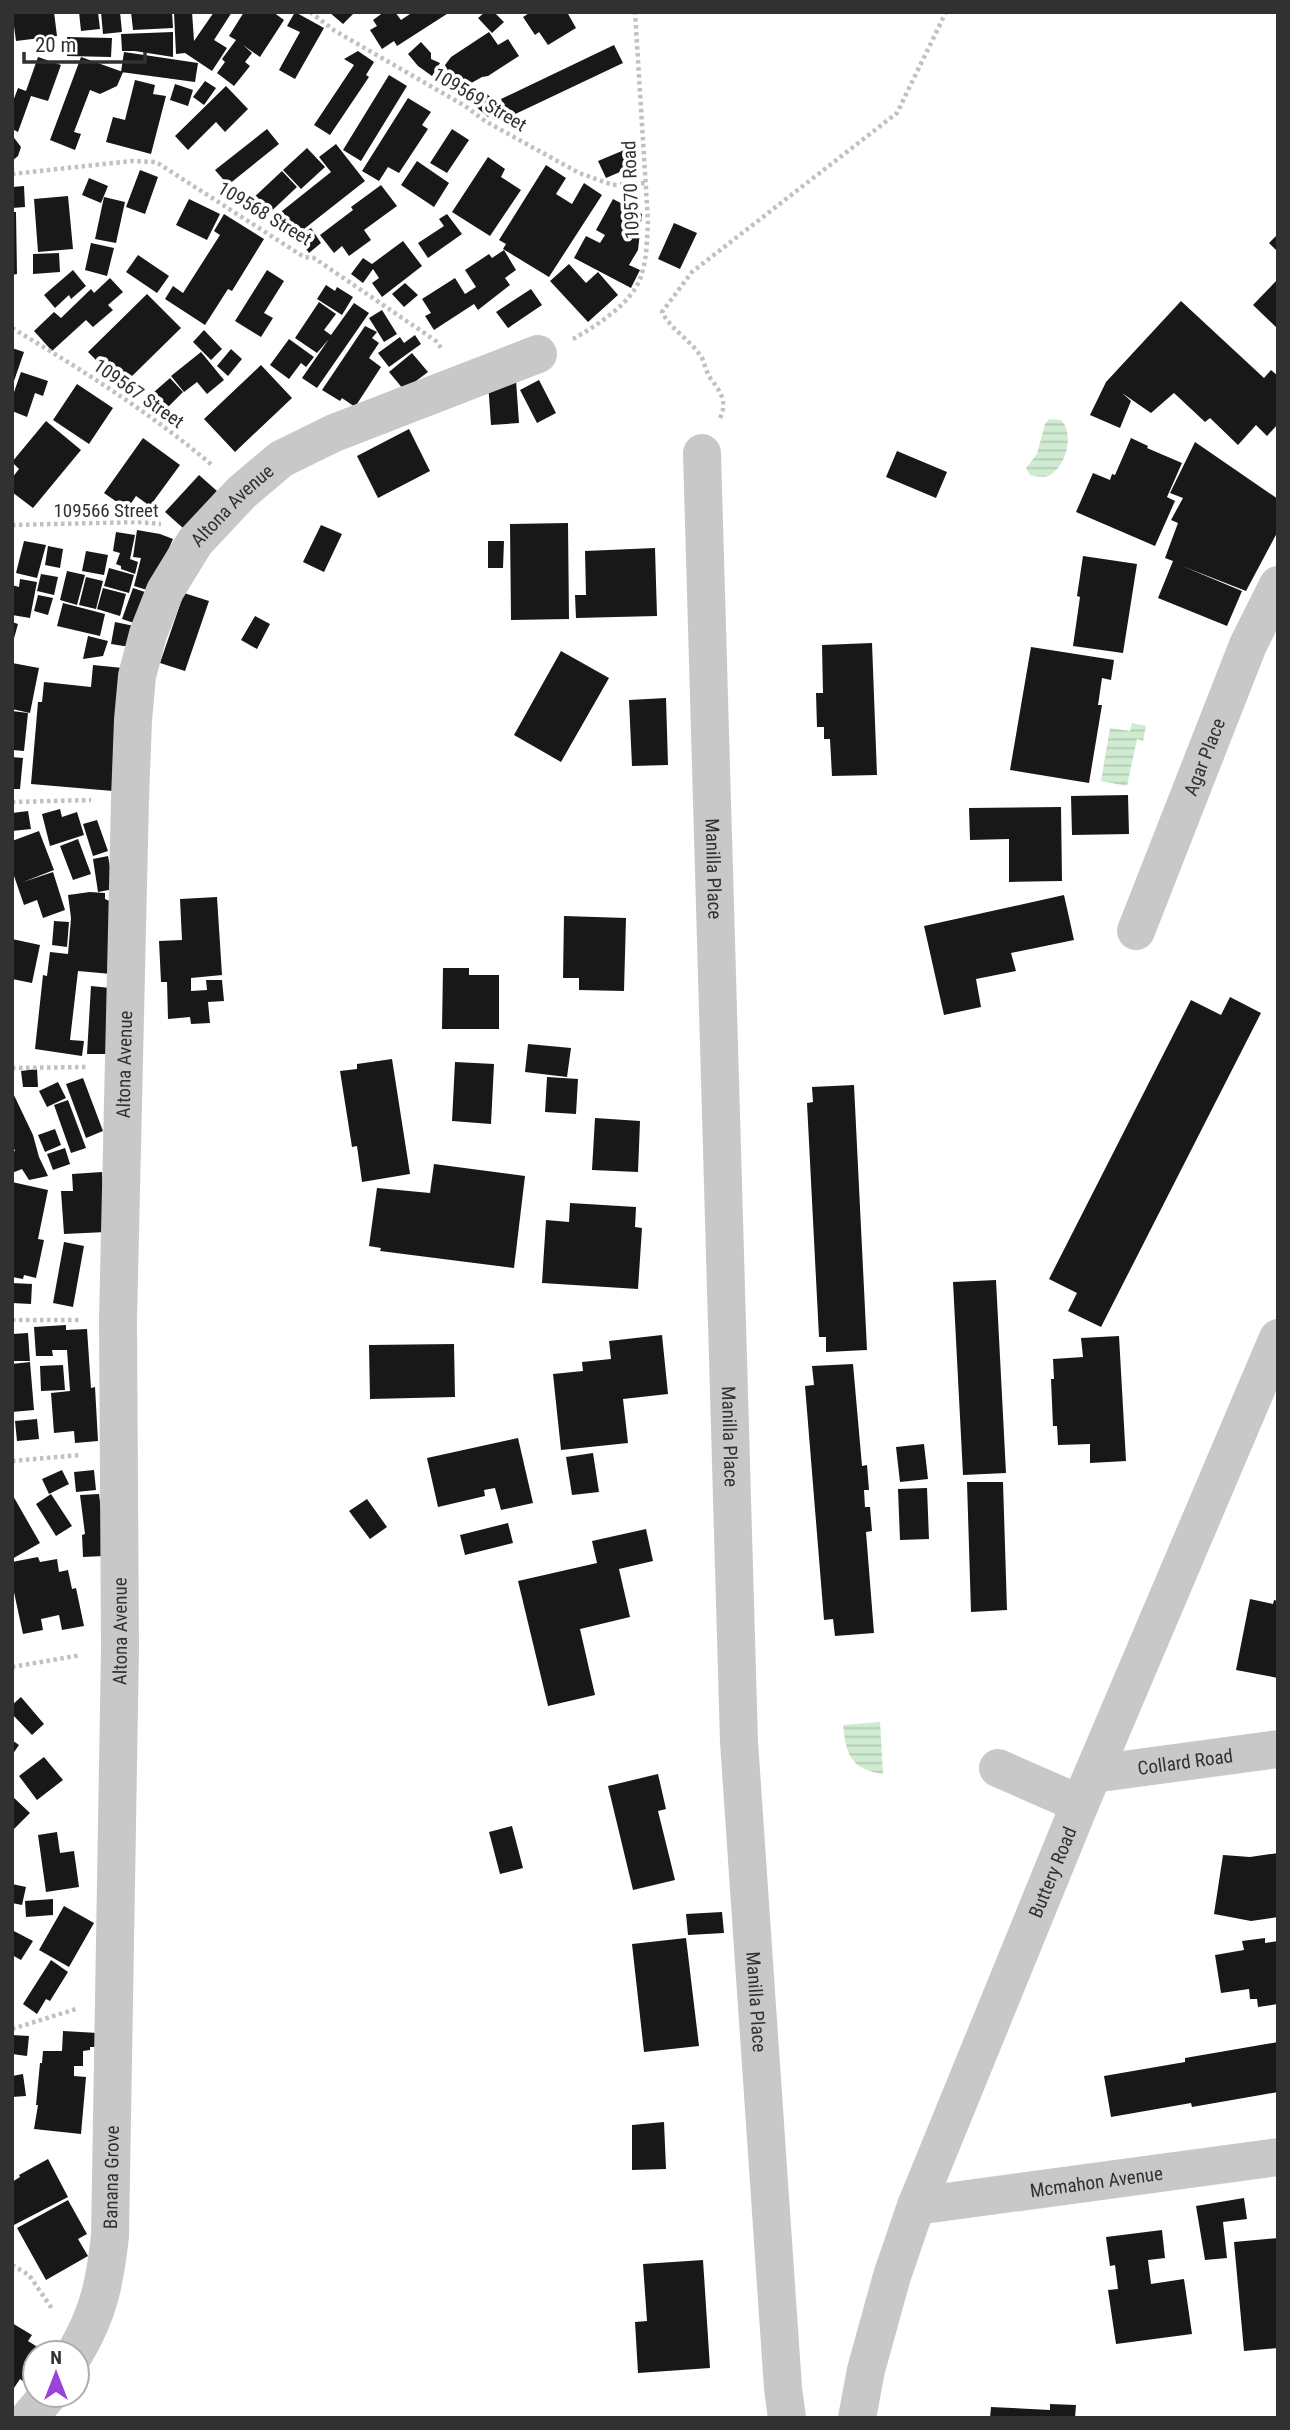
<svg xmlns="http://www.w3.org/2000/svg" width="1290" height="2430" font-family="'Roboto Condensed',sans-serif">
<defs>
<pattern id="water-rules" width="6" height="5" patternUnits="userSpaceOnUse" patternTransform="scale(1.75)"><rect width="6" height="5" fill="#cfebd0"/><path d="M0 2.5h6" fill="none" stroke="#b2cab3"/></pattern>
</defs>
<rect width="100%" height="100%" fill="#fff"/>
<path fill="url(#water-rules)" d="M1049,419l12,1c14,14 5,48 -13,56 -6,2 -12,0 -18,-1l-4,-7 11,-14 8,-30z
M1132,723l14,3 -3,15 -6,-2 -10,47 -26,-5 9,-53 20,3z
M880,1722l3,52c-33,-5 -37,-20 -40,-49z"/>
<path fill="#181818" d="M12,12h42l3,24 -41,5z
M79,12h19l2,17 -19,2z
M101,12h19l2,20 -19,2z
M131,12h41l1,16 -40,2z
M174,12h18l2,29 20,-29h18l-18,28 13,8 -15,23 -27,-18 -9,1z
M244,12h29l11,8 -24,37 -17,-12 9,8 -7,9 5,4 -16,20 -17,-13 8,-11 -3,-3 14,-19 -7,-4z
M295,12l29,16 -29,51 -16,-9 21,-38 -13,-6z
M329,12h26l-12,12z
M384,12h11l6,8 12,-8h37l-53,34 -3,-5 -12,8 -12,-19 7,-4 -4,-6z
M485,12h9l10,10 -12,11 -14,-15z
M531,12h36l9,16 -28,17 -9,-13 -4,3 -12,-18z
M173,32v25l-38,-6h-13l-1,-17z
M489,32l9,13 10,-6 11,17 -31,20 -6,1 -16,9 -7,-11 -9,5 -5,-15 6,-8z
M67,37l45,1 -1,19 -44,-1z
M421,42l10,11v6l9,4 -8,13 -14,-10 -10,-12z
M614,45l9,18 -114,54 -8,-18z
M358,51l16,11 -8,13 3,2 -39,58 -16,-10 40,-60 -10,-6z
M124,52l74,11 -3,19 -74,-10z
M38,57l23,8 -13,36 -17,-5 -13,36 -6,-3v-25l6,-16 8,3z
M81,57l42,15 -6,14 -17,8 -10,-4 -16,42 7,2 -6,16 -25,-10z
M389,75l18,11 -46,75 -18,-11z
M135,80l20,5 -2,9 13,2 -15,58 -45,-12 7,-25 12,3z
M205,81l11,7 -12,17 -11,-8z
M175,84l18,6 -5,16 -18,-6z
M226,86l22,23 -23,23 -9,-10 -28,28 -13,-14z
M486,93l13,12 -11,12 -14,-12z
M408,98l23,14 -9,13 6,4 -29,44 -11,-6 -9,14 -17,-10z
M267,129l12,15 -51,41 -13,-15z
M452,129l17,11 -22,33 -17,-10z
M12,135l9,12 -3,9 -6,5z
M336,144l29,37 -75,59 -18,-21 59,-47 -12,-15z
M307,148l18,19 -24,22 -18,-19z
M629,148l7,17 -30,13 -8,-17z
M488,157l17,12 -4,8 20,13 -31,46 -38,-24z
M417,161l32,22 -15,24 -33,-22z
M546,165l20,13 -10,16 16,10 12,-21 18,12 -53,82 -46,-28 3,-5 -7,-4z
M140,170l18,7 -13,37 -19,-7z
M282,171l15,16 -34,32 -15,-16z
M89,178l19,8 -7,17 -19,-8z
M381,185l16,21 -33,24 7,10 -22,16 -7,-10 -8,7 -14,-18 33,-25 -2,-3z
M24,186l1,21 -13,1v-21z
M68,196l5,53 -35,3 -4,-53z
M104,197l21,5 -9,41 -21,-4z
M189,199l31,15 -13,26 -31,-15z
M613,199l29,15 -4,36 -9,15 11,5 -9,18 -57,-30 12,-22 14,7 5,-8 -9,-5z
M12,212h4l1,62 -5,1z
M224,214l40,25 -32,52 -4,-2 -23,36 -40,-26 8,-13 10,7 37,-58 -6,-4z
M447,214l15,20 -34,24 -10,-15 26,-17 -5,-7z
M674,223l23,10 -17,36 -22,-10z
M311,228l10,15 -12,10 -11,-16z
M1278,234v18l-9,-9z
M403,241l19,25 -40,31 -10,-14 7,-5 -6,-9 -10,14 -12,-9 12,-16 9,6z
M91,243l23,5 -7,28 -22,-6z
M504,250l12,20 -11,8 5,7 -32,25 -4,-6 -40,26 -9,-14 6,-3 -9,-14 33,-21 10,16 11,-7 -11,-17 24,-16 3,4z
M59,253l1,19 -27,2v-20z
M138,255l31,21 -12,17 -31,-21z
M569,264l17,19 12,-11 20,23 -30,27 -38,-41z
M73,270l13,16 -15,13 -2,-4 -14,13 -11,-13z
M267,270l17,11 -20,32 9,5 -12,19 -26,-16z
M110,278l13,14 -15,13 5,5 -20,17 -7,-7 -34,31 -18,-20 20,-19 7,6 30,-29 3,4z
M1278,279v50l-25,-24z
M405,283l13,12 -14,12 -12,-13z
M326,285l9,6 2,-4 16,10 -11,18 -25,-16z
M531,289l11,16 -34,23 -12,-16z
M147,294l34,34 -53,52 -5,-4 -6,5 -29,-29z
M1181,301l83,77 7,-8 7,6v48l-11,12 -11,-11 -18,20 -28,-27 -5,4 -31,-29 -23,20 -29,-20 9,8 -11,27 -30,-13 16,-33z
M319,302l17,12 -12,16 7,5 23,-32 15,10 -52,75 -15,-10 27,-39 -12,14 -22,-15z
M382,310l15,24 -13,8 -15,-24z
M365,326l12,6 -5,6 7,5 -10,15 12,9 -26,40 -13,-9 -2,3 -18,-11z
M204,330l18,19 -11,11 -18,-18z
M415,335l6,9 -32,23 -11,-14 22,-16 4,6z
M289,339l25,18 -8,10 -5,-4 -12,16 -19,-14z
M12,348l12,4 -11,32h-1z
M231,349l11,10 -14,17 -11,-10z
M201,352l23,28 -17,14 -10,-12 -13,10 -13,-16z
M412,353l16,19 -24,18 -15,-18z
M261,365l31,33 -57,54 -31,-33z
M21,372l27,9 -5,15 -8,-3 -8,24 -15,-6v-13z
M170,378l13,14 -15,15 -14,-15z
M516,380l3,43 -28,2 -3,-43z
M539,380l17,33 -19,10 -17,-33z
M77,384l36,24 -24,36 -36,-24z
M46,421l35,29 -48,58 -21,-16v-14l7,-9 -7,-7z
M409,429l21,42 -52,27 -21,-42z
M143,438l37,27 -30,41 -14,-10 -9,13 -23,-16z
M1131,438l17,8 -1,2 35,15 -15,34 8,4 -20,45 -79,-34 17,-39 17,7 2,-6 3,1z
M1195,442l83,57v32l-32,60 -64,-25 60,25 -15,35 -69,-28 15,-37 -8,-3 13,-35 -7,-3 12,-22 -13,-5z
M897,451l50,21 -11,26 -50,-21z
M199,475l18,16 -34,37 -18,-16z
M568,523l1,96 -58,1 -1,-96z
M321,525l21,9 -18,38 -21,-10z
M137,530l23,4 13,5 -17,39 -9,12 -13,-4 7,-28 -8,-1z
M116,532l19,3 -5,24 8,3 -3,12 -14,-5v-3l-5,-2 4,-11 -7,-2z
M24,541l22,4 -9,33 -21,-5z
M488,541h16l-1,27h-15z
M48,546l15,3 -3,19 -15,-3z
M655,548l2,68 -81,2 -1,-23h11l-1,-44z
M86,551l22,4 -4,20 -22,-4z
M1083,556l54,8 -14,89 -50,-7 7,-49 -3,-1z
M109,568l25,7 -5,18 -25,-7z
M67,571l18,4 -8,30 -17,-5z
M41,574l17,3 -4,18 -17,-4z
M86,577l17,4 -7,28 -17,-4z
M20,579l17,3 -7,36 -18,-3v-30l7,2z
M103,588l23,6 -6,22 -23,-7z
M133,588l15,5 -11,31 -15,-5z
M184,593l25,8 -24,70 -25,-8z
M38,595l15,3 -5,17 -14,-4z
M63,603l42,11 -5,22 -43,-10z
M255,616l15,8 -13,25 -16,-9z
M12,622l6,2 -5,18h-1z
M115,622l19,4 -4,21 -19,-3z
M88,636l20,5 -5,15 -20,3z
M872,643l5,132 -45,1 -2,-37h-6v-12h-7l-1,-34h7l-1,-48z
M1031,647l83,13 -3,20 -9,-2 -4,27h4l-13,78 -79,-13z
M561,651l48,27 -48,84 -47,-27z
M12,663l27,5 -9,45 -18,-4z
M93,665l30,3 -10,123 -82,-7 7,-82h4l2,-20 47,5z
M666,698l2,67 -36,1 -3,-66z
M12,711l16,2 -4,38 -12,-1z
M12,757l11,1 -3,31h-8z
M1128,795l1,39 -57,1 -1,-39z
M1061,807l1,74 -53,1v-43l-39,1 -1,-32z
M60,809l2,8 15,-5 7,23 -34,11 -8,-32z
M28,811l3,18 -19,2v-18z
M97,820l11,31 -15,5 -10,-32z
M39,831l15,39 -31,12 30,-10 12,38 -22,8 -6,-18 -13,5 -12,-35v-29z
M78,839l13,35 -18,6 -13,-34z
M108,856l6,33 -16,3 -5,-33z
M90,892l15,1v6l9,4 -3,71 -33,-3 -8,69 14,1 -2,15 -47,-7 8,-74 4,1 3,-24 18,2 3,-36 -3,-23z
M1064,895l10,45 -63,13 5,18 -40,8 5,28 -37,8 -20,-89z
M217,897l5,78 -31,3v13l16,-1 -1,-10h16l2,21 -16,1 2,21 -19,1 -1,-7 -22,2 -1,-37h-6l-2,-41 23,-1 -2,-41z
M564,916l62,2 -2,73 -45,-1v-12h-16z
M54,921l15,1 -2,25 -15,-2z
M12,939l28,6 -8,38 -20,-4z
M443,968h26v7h30v54h-57z
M91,986l19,2 -4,66h-19z
M1230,997l31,16 -160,314 -33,-16 9,-18 -28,-14 142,-279 30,15z
M528,1044l43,4 -4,29 -42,-5z
M392,1059l18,115 -48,8 -5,-36 -5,1 -12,-76 17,-2v-5z
M455,1062l39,2 -3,60 -39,-3z
M37,1069l1,18h-15l-2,-16z
M547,1077l31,2 -2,35 -31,-2z
M83,1078l20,53 -17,7 -20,-54z
M58,1082l8,16 -19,9 -8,-16z
M854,1085l13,265 -41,2v-15h-7l-12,-234 6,-1 -1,-15z
M12,1091l21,44 6,22 9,19 -19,4 -7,-11 -10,4v-21l3,-1 -3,-7z
M68,1100l18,48 -15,5 -17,-48z
M595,1118l45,3 -2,51 -46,-2z
M55,1129l6,16 -16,7 -7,-17z
M65,1148l5,16 -17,6 -6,-16z
M434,1164l91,12 -11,92 -134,-17 1,-3 -12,-2 8,-58 53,5z
M102,1172l4,60 -42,2 -3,-43h12l-1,-17z
M12,1182l36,8 -10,49 6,1 -8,38 -12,-3 -1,4 -11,-2z
M570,1203l66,4 -1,20 7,1 -4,61 -96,-6 4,-63 23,2z
M64,1242l20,4 -11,61 -20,-4z
M996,1280l10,193 -43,2 -10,-193z
M12,1283l20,1 -1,20 -19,-1z
M66,1325v5l21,-1 4,59 4,-1 3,54 -23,2 -1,-12 -20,2 -3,-40 19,-2 -3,-41h-15l1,6h-17l-2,-29z
M28,1333l2,28h-18v-27z
M662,1335l6,59 -45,5 5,44 -67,7 -8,-76 30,-3 -1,-9 29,-3 -2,-18z
M1119,1336l7,125 -36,2v-19l-32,1 -1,-19h-4l-2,-47h3l-1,-20 30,-2 -2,-19z
M454,1344l1,53 -85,2 -1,-54z
M30,1362l4,48 -22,2v-48z
M853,1364l9,102 5,-1 2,25h-5l1,17h5l2,24 -6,1 8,101 -39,3 -2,-17 -9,1 -19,-234 9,-1 -2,-19z
M63,1365l2,25 -24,1 -1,-25z
M37,1419l2,20 -22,2 -2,-20z
M518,1438l15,65 -32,7 -6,-22 -11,2 1,6 -47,11 -11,-49z
M924,1444l4,35 -28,3 -4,-35z
M593,1453l6,39 -27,3 -6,-38z
M62,1470l7,14 -20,10 -7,-15z
M94,1470l2,20 -20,2 -2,-20z
M967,1482h36l4,128 -36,2z
M927,1488l2,51 -29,1 -2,-51z
M12,1494l28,49 -28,16z
M51,1494l21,32 -16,10 -20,-32z
M99,1494l5,40v22l-21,1 -1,-22 3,-1 -5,-39z
M367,1499l20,28 -17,12 -21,-28z
M508,1523l5,20 -48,12 -5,-20z
M646,1529l7,32 -34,8 11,48 -50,12 15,66 -47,11 -30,-125 79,-18 -5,-22z
M38,1557l2,5 17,-3 2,13 9,-2 4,19 4,-1 8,38 -22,4 -3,-15 -18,4 2,11 -20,4 -11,-51v-21z
M1250,1599l23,5 1,-4 4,1v77l-42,-8z
M21,1697l23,27 -12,11 -20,-21v-9z
M12,1740l7,5 -7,10z
M44,1757l19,23 -26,20 -18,-24z
M658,1774l8,35 -8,2 17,69 -42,10 -25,-104z
M12,1796l18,17 -16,16 -2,-2z
M512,1826l11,42 -23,6 -11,-42z
M57,1832l3,21 14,-2 5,36 -33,5 -8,-57z
M1278,1853v64l-27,4 -37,-7 9,-59 27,2z
M12,1884l14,3 -4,18 -10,-2z
M53,1899v16l-27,2 -1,-16z
M64,1906l30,17 -25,44 -30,-17z
M722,1912l2,21 -36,2 -2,-21z
M12,1930l21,11 -12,19 -9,-5z
M686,1938l13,108 -55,6 -12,-108z
M1265,1938v5l13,-2v63l-20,3 -1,-8h-7l-1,-10 -28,4 -6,-38 29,-5 -2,-9z
M51,1960l17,12 -18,29 -4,-2 -9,15 -14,-10z
M63,2031l35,2v14h-8v3l-7,1v15h-9v10l12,1 -5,57 -47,-5 4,-24h-2l4,-42h2l1,-12h19z
M12,2035l17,1 -2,20 -15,-2z
M1278,2042v50l-86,15 -1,-4 -80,14 -7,-41 81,-14v-4z
M23,2074l3,22 -14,1v-21z
M664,2122l2,47 -34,1v-45z
M48,2159l20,38 -56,29v-44l8,-5 -1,-2z
M1244,2198l3,21 -24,3 4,36 -22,2 -9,-54z
M68,2200l19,34 -9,5 10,17 -42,24 -29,-52z
M1162,2230l3,28 -17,2 3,24 33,-5 8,55 -76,10 -8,-54 10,-1 -3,-24 -5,1 -4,-29z
M1278,2238v110l-34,3 -10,-109z
M703,2260l7,108 -72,5 -3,-51 12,-1 -4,-57z
M12,2323l20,12 -4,6 19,12h-12v14l-2,-1 -9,16 -4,-3 -8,12z
M1050,2404l26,1 -1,13h-85l1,-11 59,3z"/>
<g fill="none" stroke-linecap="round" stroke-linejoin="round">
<path stroke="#c1c1c1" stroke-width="4.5" stroke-dasharray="3.5 3.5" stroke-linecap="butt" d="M310,12l25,19 130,75 20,15 94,52 34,12 32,-2
M12,174l120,-13 24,1 148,95 10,1 122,83 6,8
M12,328c70,42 139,85 201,138
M573,339c23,-13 60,-36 68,-63 6,-17 6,-37 7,-55l-13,-209
M720,418c8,-16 0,-27 -9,-39 -5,-7 -6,-14 -9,-21 -11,-18 -31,-28 -40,-46l30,-40 205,-159 49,-101
M12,525l126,-3 23,2
M12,802l79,-2
M12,1068l74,-1
M12,1320h67
M12,1461l68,-6
M12,1667l69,-12
M12,2029l64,-20
M12,2265l17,10 24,35"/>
<g stroke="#c8c8c8" stroke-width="38">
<path id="s1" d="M702,453l37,1289 44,646 4,30"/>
<path id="s2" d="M1136,931l112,-286 30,-60"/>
<path d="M998,1768l82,36"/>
<path id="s3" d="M1093,1774l185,-25"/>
<path id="s4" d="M916,2206l362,-49"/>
<path id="s5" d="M75,2353c24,-40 30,-72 35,-117l10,-588 -2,-328 12,-521 3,-79 4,-44 11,-42 17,-43 30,-49 47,-50 39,-33 53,-26 204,-79"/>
<path d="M29,2418l19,-23"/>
<path id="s6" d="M857,2418l9,-48 26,-94 24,-70 164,-402 198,-466"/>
</g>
</g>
<g text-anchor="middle" stroke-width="7" stroke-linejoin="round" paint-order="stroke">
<g font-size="19" fill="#313131" stroke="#fff">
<text transform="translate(480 99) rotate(31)" y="7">109569 Street</text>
<text transform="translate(630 190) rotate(-92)" y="7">109570 Road</text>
<text transform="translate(265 213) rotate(31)" y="7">109568 Street</text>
<text transform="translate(139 393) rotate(35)" y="7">109567 Street</text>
<text dy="7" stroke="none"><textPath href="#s5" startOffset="1883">Altona Avenue</textPath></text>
<text x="106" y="517">109566 Street</text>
<text dy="7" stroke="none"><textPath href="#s2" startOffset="187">Agar Place</textPath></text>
<text dy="7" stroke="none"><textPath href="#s1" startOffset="416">Manilla Place</textPath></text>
<text dy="7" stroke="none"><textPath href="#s5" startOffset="1295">Altona Avenue</textPath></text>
<text dy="7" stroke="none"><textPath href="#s1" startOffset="984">Manilla Place</textPath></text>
<text dy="7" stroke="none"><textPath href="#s5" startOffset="728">Altona Avenue</textPath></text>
<text dy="7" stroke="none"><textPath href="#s3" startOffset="93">Collard Road</textPath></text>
<text dy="7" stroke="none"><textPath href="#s6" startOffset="581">Buttery Road</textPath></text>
<text dy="7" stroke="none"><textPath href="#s1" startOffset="1550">Manilla Place</textPath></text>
<text dy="7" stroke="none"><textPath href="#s5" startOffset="182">Banana Grove</textPath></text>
<text dy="7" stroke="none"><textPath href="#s4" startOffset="182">Mcmahon Avenue</textPath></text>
</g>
</g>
<rect width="1290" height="2430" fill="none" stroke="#313131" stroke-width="28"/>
<g transform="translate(56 2374)"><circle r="33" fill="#ffffff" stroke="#adadad" stroke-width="2"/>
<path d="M0-5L12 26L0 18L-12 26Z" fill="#9943d8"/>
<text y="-10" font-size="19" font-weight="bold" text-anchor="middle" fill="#313131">N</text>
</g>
<path d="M24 52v10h121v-10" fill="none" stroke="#313131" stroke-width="3.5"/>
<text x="35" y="52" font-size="21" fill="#313131" stroke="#ffffff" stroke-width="5" paint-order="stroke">20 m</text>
</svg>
